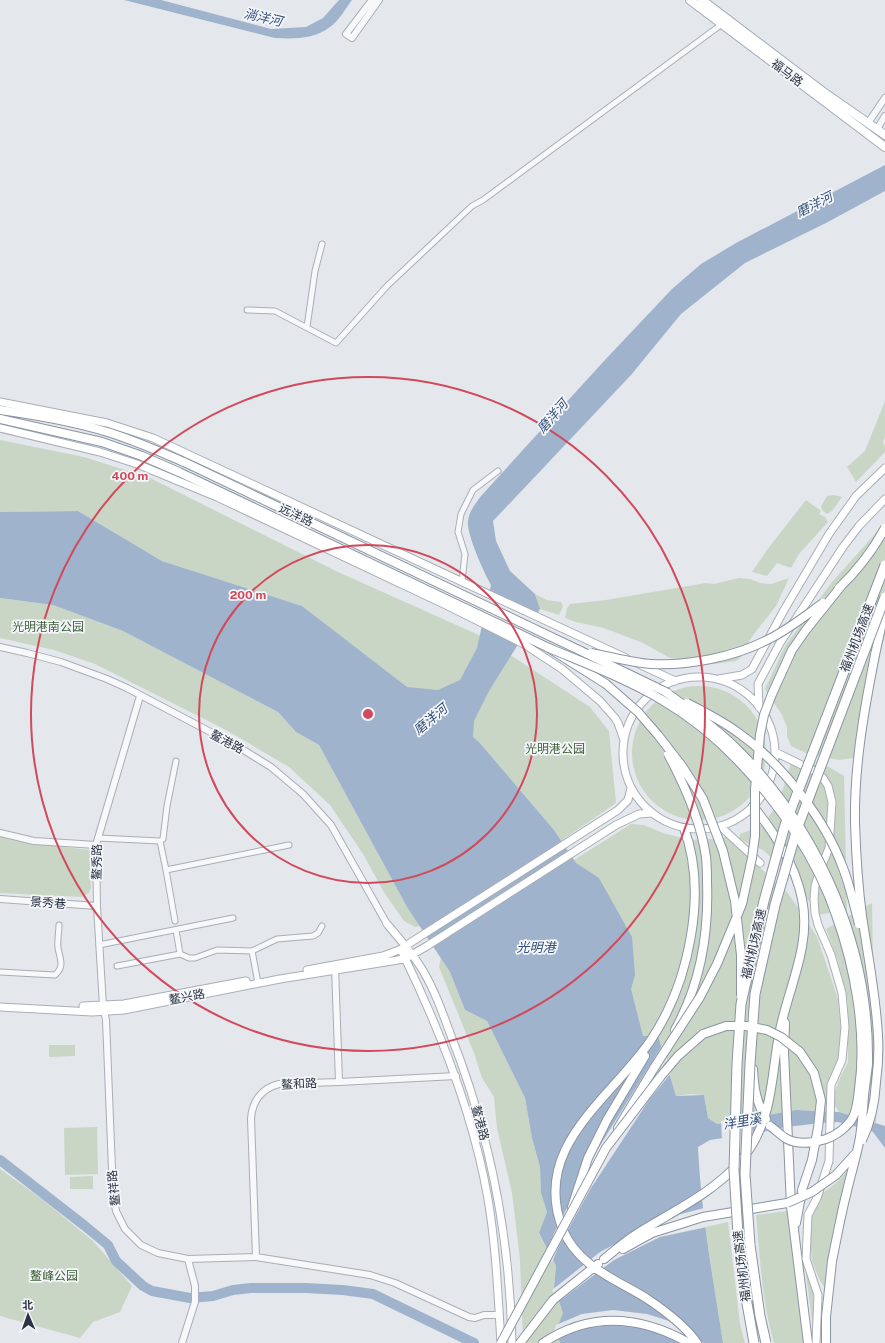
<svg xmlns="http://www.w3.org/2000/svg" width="885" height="1343" font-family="'Public Sans','Noto Sans SC',sans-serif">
<rect width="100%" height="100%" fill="#e4e7ec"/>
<path fill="#c9d6c5" d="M885,401v35l-2,7 2,3v6l-29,30 -9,-15 18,-16z
M0,440l84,17 66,21 188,94 143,64 109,71 19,24 7,72 -55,38 -7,-11 -75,-88 -122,-92 -55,-44 -140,-45 -84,-50 -78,1z
M834,495l8,2 -10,14 -5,3 -5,-4 -1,-4 6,-10z
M806,500l15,11 -2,3 6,3 3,5 -29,32 -8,14 -14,-5 -10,13 -15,-4 15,-22z
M885,523v111l-15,62 -10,61 -21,3 -31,-6 -17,-8 -4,-10v-9l-5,-12 -17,-26 20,-43 47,-64z
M739,578l11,1 10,4 11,1 18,-6 -13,28 -25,32 -9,18 -6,5 -22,3 -44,-6 -27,-15 -39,-15 -28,-6 -11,-4 2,-10 3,-4 36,-4 100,-17 8,1z
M535,594l12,6 14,2 2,4 -4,9 -19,-6z
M0,598l53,7 70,26 155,81 18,20 23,13 88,162 13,19 -5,1 -11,-6 -19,-27 -22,-40 -33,-49 -41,-38 -63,-37 -131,-66 -41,-14 -54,-12z
M632 753a67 67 0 1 1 134 0a67 67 0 1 1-134 0Z
M792,760l37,7 15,9 3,134 -30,5 -2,-6 -23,-32 -29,-27 -24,-11 1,-5c6,-3 17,-5 22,-10 18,-16 23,-43 30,-64z
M631,824l13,1 19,8 27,7 21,-1 15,-2 61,55 14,20 16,25 21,62 4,43 -4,21 -11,20 -1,28 -30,-1 -79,14 -9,-6 -4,-23 -13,-1 -15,2 -18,-59 -15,-1 -13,-47 5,-14 -61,-115z
M0,836l38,8 52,6 1,38 -2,5 -7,4 -82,-4z
M872,903l4,220 -37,-11 -4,-6v-14l5,-14 8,-16v-59l-10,-42 -12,-32z
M441,957l9,15 15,38 22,11 38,77 7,40 8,29 1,26 6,19 -8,22 17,32 -2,21 9,26 -7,17 4,13h-37l-3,-84 -8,-66 -15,-65 -3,-31 -12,-19 -8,-25 -35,-86z
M49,1045h26v11l-26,1z
M97,1127l1,47 -33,1 -1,-47z
M0,1169l43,31 50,41 39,45 -12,26 -27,10 -13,16 -80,-22z
M848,1170c-10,39 -20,78 -23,118l-6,-9 -7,-18 -2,-21 1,-26 8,-18 16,-12z
M93,1176v13h-23v-12z
M804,1203l-3,10 -5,51 10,79h-32c-12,-41 -14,-85 -18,-128l32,-4z
M728,1222l12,102 5,19h-22l-18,-116z
M805,1267l8,20v41z"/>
<path fill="#9fb4cc" d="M124,0h37l110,29 35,-2 17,-9 16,-18h13c-6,8 -14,22 -22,27 -16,12 -35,12 -55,11z
M885,165v26l-59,32 -81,40 -64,51 -50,61 -138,146 3,20 14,30 25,23 5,15 -51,82 -15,30 -1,16 6,5 75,88 22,33 23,15 33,59 3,38 -4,14 12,47h15l18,60 28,-1 4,23 9,6 79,-14 43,2 46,14v22l-12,-16 -4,-2 -31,-8 -17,1 -35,4 -24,5 -52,8 -12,7c3,66 15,131 25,196h-163l-4,-13 7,-17 -9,-26 2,-21 -17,-33 8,-21 -6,-19 -1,-26 -8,-29 -7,-40 -38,-77 -22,-11 -15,-38 -43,-65 -88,-162 -23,-13 -18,-20 -155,-81 -70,-26 -53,-7v-86l78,-1 84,50 140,45 105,81 31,3 22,-10 17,-32 14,-63c-7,-12 -25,-52 -23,-64 1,-10 8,-18 13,-25l123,-135 68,-72 29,-25 35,-21z"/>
<path fill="#e4e7ec" d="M486,597l50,23 -12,19 -43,-21z
M663,1044l4,16 -7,10v2l8,-9 3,10 -22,27 -58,88 -32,58 -7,16 -6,-11 8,-18 42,-81z
M753,1116v20l-31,4 -1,-19z
M704,1208l3,19 -47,10 -46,23 -57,43 -5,-13 48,-38 62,-33z
M613,1310l34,4 22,7 19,11 15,11h-20l-47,-19 -52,2 -28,12 -2,-7 2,-6 26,-11z"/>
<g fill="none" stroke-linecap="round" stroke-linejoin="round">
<path stroke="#9fb4cc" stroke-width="10" d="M0,1160l85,66 23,19 8,16 27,25 9,5 38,7 23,-2 20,-6 18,-2h55l37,2 30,4 101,49"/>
<defs>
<path id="minor" d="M247,310l28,1 61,32 51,-57 85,-80 11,-6 239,-176
M307,327l8,-56 7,-27
M462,581l3,-27 -7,-22 3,-18 12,-24 25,-19
M98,838l62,3
M166,870l123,-25
M175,921l-9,-51 -6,-29 3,-2 4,-33 9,-45
M176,930l4,24
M99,945l134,-27
M252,951l6,32
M117,966l63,-12 9,4h6l22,-8 35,1 25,-12 36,-3 5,-3 4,-7
M0,972l55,3c10,-9 5,-16 3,-27 -1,-7 1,-16 1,-23"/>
<path id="tertiary" d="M372,0l-26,34 6,4 27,-38
M868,123l17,-25
M877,129l8,-13
M0,647l27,6 34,9 46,17 20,9 110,58 34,21 32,27 28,31 56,99
M140,696l-44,149 1,61 6,100 3,14 7,174 3,17 9,18 16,16 17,8 30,6 68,-2 114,18 25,8 74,34 6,1 9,-3h15
M0,833l34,8 62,4
M0,899l97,7
M339,1082l117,-6
M256,1257l-5,-138c1,-18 11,-31 28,-35l60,-2 -4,-116
M182,1343l13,-41v-16l-7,-27"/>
<path id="secondary" d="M0,402l107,21 46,15 473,220
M0,428l100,24 37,12 80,33 231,109 76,38 38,25 38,32 15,17 3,5 6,17
M639,664l36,17
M623 753a76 76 0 1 1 152 0a76 76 0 1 1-152 0Z
M719,679l23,-4 10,-6 32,-59 45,-76 27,-38 29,-28
M759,707l-1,-23 22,-41 63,-96 16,-21 26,-27
M775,752l39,19 9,7 5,8 4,16 -3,46 -10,25 -4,13 -1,13 1,14 3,12 13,30 11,38 3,34 -3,33 -11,25 -2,76 -12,37 -9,17 -2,44 12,36 -2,48
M720,826l40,37
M387,924c12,14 25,29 35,45 12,20 20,42 28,64 39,98 60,204 62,310
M403,954c38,78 70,159 85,245 8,47 10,96 13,144
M307,970l76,-14 16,-6 219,-140 10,-10 3,-12
M83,1006l41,-2 122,-23
M0,1007l92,5 32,-2 156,-31 118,-19 10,-3 19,-11 189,-121 23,-11 12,-1"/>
<path id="primary" d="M690,0l195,147
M702,0l120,91 63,44"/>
<path id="trunk" d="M0,410c35,5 71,11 104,21 28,8 54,20 80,31l397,189
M0,419l102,23 40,14 37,16 370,176 57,36
M875,655l10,-46
M684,828c24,65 5,155 -33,212 -40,59 -121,107 -88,190 15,36 52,49 83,68 18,12 39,27 51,45
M785,1023l-1,29 7,154 17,137
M675,1030c25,-45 34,-97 32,-148
M753,1069c1,20 3,32 13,50
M618,1128l39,-65
M572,1207l16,-49 19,-38 38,-64
M796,1223l6,-32
M623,1249l29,-16 51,-16 84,-14
M604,1259c10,-8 20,-17 31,-24 36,-23 75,-40 104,-72 12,-14 22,-33 27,-51 7,-25 8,-51 13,-77 8,-45 33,-89 23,-136 -7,-35 -27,-65 -49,-93
M520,1343l33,-43 45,-36
M543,1343c48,-32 98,-27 146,0
M826,1343v-26l6,-56"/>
</defs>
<use href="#minor" stroke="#a9aeb7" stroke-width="7"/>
<use href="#tertiary" stroke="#a9aeb7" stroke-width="8"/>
<use href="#secondary" stroke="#a9aeb7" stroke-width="9"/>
<use href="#primary" stroke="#a3abb8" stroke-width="10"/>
<use href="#trunk" stroke="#8b94a3" stroke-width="10"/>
<use href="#minor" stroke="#f7f8fa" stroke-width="5"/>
<use href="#tertiary" stroke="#f7f8fa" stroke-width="6"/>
<use href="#secondary" stroke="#fff" stroke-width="7"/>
<use href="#primary" stroke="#fff" stroke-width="8"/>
<use href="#trunk" stroke="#fff" stroke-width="8"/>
<defs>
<path id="trunk-bridge" d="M839,588c20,-19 33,-36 46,-60
M549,648c38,16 78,31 113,52 29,17 57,40 80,65 39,41 76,96 94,150 19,53 31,118 23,174 -1,9 -2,21 -6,28 -5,10 -18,19 -27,22 -12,4 -28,6 -39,0 -6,-3 -11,-9 -17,-13
M581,651l87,42
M591,653c18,3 42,10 60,11 37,2 83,-7 116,-24 21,-10 38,-24 56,-37
M606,684l32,28 20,23 24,31 21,33 20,52 12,50 6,54v41
M664,691c26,18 54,38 76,61 81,82 130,196 128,312 -1,10 -3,21 -4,32 -1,14 -2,28 -4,41 -3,18 -9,36 -13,54 -6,23 -10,46 -15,70
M687,703c18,9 37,19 53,31 42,30 85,85 103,134 7,18 11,37 16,56
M668,754c17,32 33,67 38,103 1,9 1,17 1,25
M654,1068l46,-71 17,-33 25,-60 10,-46 3,-22v-47l5,-54 4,-20 8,-21 20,-44 14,-20 36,-45
M862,1140c9,-18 13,-39 14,-58 2,-15 3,-31 2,-46 -2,-40 -10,-80 -16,-120 -4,-30 -6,-62 -7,-93 -1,-57 9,-112 20,-168
M787,1203l25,-11 24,-17 19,-21
M501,1343l105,-195 55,-72 17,-20 25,-22 23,-8h20l21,4 14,7 19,15 14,21 7,27 -3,28 -6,32 -10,30"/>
<path id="motorway-bridge" d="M754,1343l-9,-51 -7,-57 -4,-65 3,-106 4,-60 23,-103 21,-76 100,-260
M766,1343l-6,-27 -10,-71 -5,-71 5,-110 5,-70 20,-89 22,-76 88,-232"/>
</defs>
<use href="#trunk-bridge" stroke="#8b94a3" stroke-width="10" stroke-linecap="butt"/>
<use href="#motorway-bridge" stroke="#8b94a3" stroke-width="11" stroke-linecap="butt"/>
<use href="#trunk-bridge" stroke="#fff" stroke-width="8"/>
<use href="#motorway-bridge" stroke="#fff" stroke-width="9"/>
</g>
<g fill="none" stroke="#d1495b" stroke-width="2">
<circle cx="368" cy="714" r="169"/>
<circle cx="368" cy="714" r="337"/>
</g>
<g text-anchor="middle" stroke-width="3.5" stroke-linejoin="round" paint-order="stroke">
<g font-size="12" fill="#2b3445" stroke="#f4f6f9">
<text transform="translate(787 73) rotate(37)" y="4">福马路</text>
<text transform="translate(296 515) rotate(25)" y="4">远洋路</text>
<text transform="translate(857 638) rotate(-69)" y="4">福州机场高速</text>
<text transform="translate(227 742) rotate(28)" y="4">鳌港路</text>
<text transform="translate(97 862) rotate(-89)" y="4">鳌秀路</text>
<text transform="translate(48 903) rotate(4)" y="4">景秀巷</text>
<text transform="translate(754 944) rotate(-77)" y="4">福州机场高速</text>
<text transform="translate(187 997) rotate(-11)" y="4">鳌兴路</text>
<text transform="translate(299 1084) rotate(-3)" y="4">鳌和路</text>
<text transform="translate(480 1123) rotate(75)" y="4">鳌港路</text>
<text transform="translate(114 1188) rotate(-96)" y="4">鳌祥路</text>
<text transform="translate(742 1266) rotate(-97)" y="4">福州机场高速</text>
</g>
<g font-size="12" fill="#3f6138" stroke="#f4f6f9">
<text x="48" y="631">光明港南公园</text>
<text x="555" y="753">光明港公园</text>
<text x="54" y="1280">鳌峰公园</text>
</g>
<g font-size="13" font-style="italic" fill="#34527a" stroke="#f4f6f9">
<text transform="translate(263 17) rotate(13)" y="5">淌洋河</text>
<text transform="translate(814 204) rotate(-27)" y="5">磨洋河</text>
<text transform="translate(552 416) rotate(-49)" y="5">磨洋河</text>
<text transform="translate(430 719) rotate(-40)" y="5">磨洋河</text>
<text x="536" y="952">光明港</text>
<text transform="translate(742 1121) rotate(-10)" y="5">洋里溪</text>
</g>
</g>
<circle cx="368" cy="714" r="6" fill="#d1495b" stroke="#f4f6f9" stroke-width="2"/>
<g font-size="12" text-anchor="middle" font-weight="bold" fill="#d1495b" stroke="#f4f6f9" stroke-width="3.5" stroke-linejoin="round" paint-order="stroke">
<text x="130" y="480">400 m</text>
<text x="248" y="599">200 m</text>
</g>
<g transform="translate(28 1315) rotate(358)" stroke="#f4f6f9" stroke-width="3" paint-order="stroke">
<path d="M0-3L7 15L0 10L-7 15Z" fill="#2b3445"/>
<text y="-6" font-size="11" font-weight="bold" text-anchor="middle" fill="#2b3445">北</text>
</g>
</svg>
